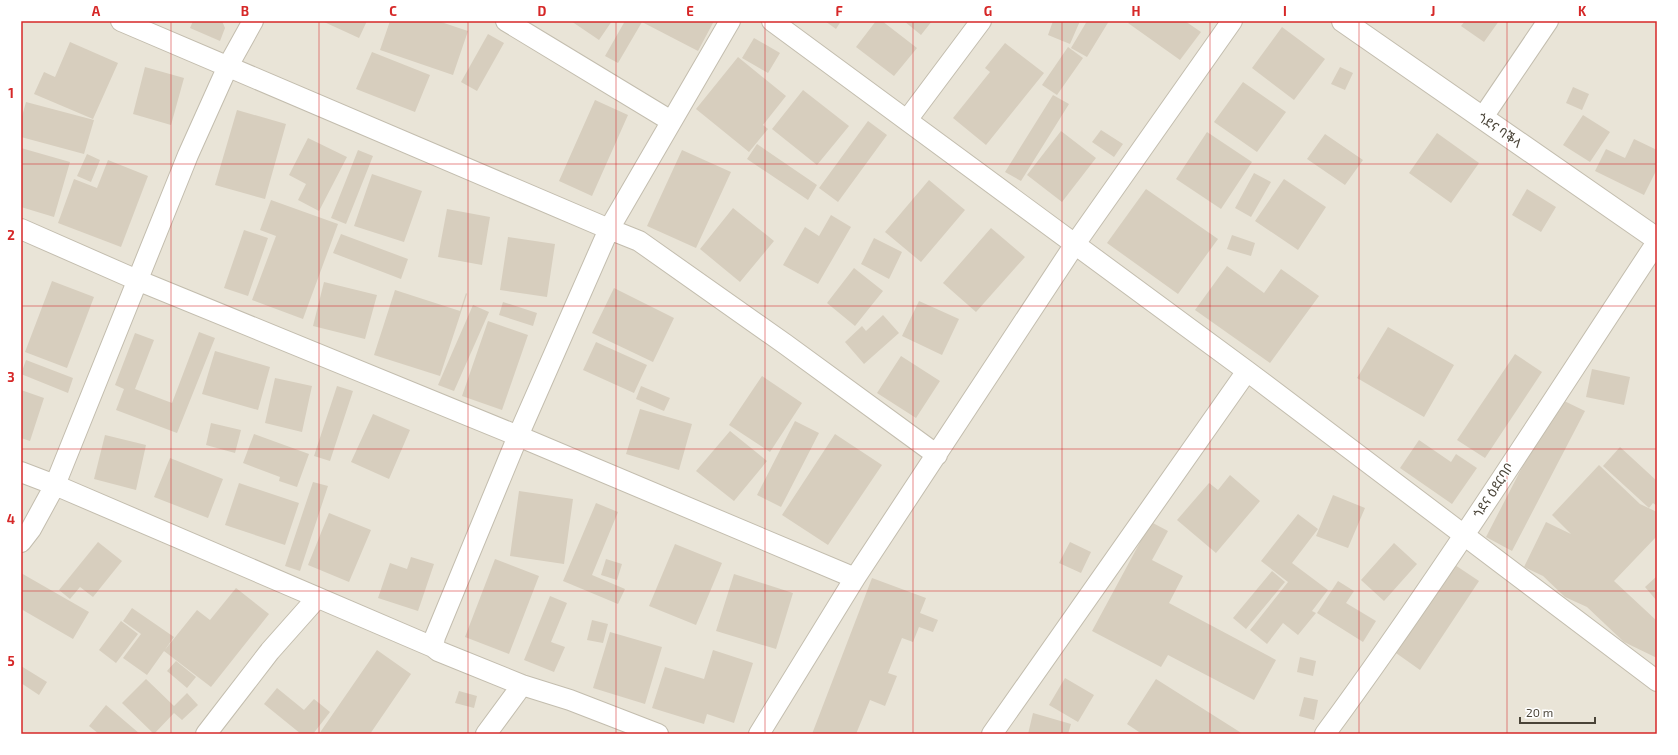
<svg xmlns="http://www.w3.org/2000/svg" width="1678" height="755" font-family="'Exo 2','Noto Sans Ethiopic',sans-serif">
<rect width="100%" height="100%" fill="#f5f2e9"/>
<path fill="#e9e4d7" d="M21,21h1636v713h-1636z"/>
<path fill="#d7cebe" d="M193,21h29l3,7 -5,13 -30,-13z
M322,21h45l-8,17z
M390,21h48l30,10 -15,44 -73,-25z
M571,21h41l-13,19z
M625,21h89l-16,30 -56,-29 -24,41 -13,-7z
M825,21h16l-5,8z
M876,21h6l35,27 -23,28 -38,-29z
M904,21h28l-11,14z
M1053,21h27l-10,23 -22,-9z
M1087,21h22l-22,36 -16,-9z
M1130,21h55l16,11 -21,28 -52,-37z
M1465,21h34l-15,21 -23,-16z
M1282,27l43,32 -31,41 -42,-32z
M488,34l16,9 -27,48 -16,-9z
M754,38l26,15 -12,20 -26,-15z
M70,42l48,21 -25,56 -59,-25 10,-22 11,5z
M1005,43l39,30 -58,72 -33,-27 37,-46 -5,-4z
M1068,47l15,11 -26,37 -15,-10z
M372,52l58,23 -15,37 -59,-23z
M738,57l48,39 -23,29 5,4 -19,23 -53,-43z
M145,67l39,11 -13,47 -38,-11z
M1340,67l13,6 -8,17 -14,-6z
M1243,82l43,30 -29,40 -43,-30z
M1573,87l16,7 -7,16 -16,-7z
M803,90l46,36 -32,39 -45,-36z
M1053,95l16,9 -48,77 -16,-9z
M595,100l33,15 -36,81 -33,-15z
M26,102l68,18 -10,34 -63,-17v-17z
M237,110l49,14 -21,75 -50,-14z
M1583,115l27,17 -20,30 -27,-17z
M868,121l19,14 -49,67 -19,-14z
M1101,130l22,14 -9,13 -22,-15z
M1061,131l35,27 -34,44 -35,-27z
M1207,132l45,30 -31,47 -45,-30z
M1437,133l42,30 -28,40 -42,-30z
M1325,134l38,26 -18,25 -38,-26z
M308,138l39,19 -28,54 -21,-11 8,-16 -17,-9z
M1634,139l23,11v19l-13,26 -49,-24 11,-22 19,9z
M757,144l60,41 -9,15 -61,-41z
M21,148l49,14 -16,55 -33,-10z
M358,150l15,6 -27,68 -15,-6z
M682,150l49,22 -35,76 -49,-22z
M87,154l13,6 -9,22 -14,-6z
M108,160l40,16 -27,71 -63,-24 16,-44 23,9z
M1254,173l17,9 -20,35 -16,-9z
M372,174l50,17 -18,51 -50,-16z
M1284,179l42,28 -28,43 -43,-29z
M929,180l36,30 -44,52 -36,-30z
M1146,189l72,50 -40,55 -71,-51z
M1527,189l29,18 -15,25 -29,-17z
M271,200l67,24 -35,95 -51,-19 24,-64 -16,-6z
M733,208l41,33 -34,41 -40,-33z
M447,209l43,8 -8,48 -44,-8z
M831,215l20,12 -33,57 -35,-19 22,-38 14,9z
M991,228l34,29 -49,55 -33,-29z
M244,230l24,8 -20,58 -24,-8z
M341,234l67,25 -7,20 -68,-26z
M1232,235l23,8 -4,13 -24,-7z
M508,237l47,7 -8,53 -47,-7z
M874,238l28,14 -13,27 -28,-15z
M1227,266l37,27 17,-24 38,27 -49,67 -75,-53z
M854,268l29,23 -28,35 -28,-23z
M52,281l42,16 -27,71 -42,-16z
M324,282l53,13 -12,44 -52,-13z
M614,288l60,30 -21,44 -61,-29z
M395,290l65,21 6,-18 1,1 -27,82 -66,-21z
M919,301l40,18 -17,36 -40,-19z
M503,302l34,11 -4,13 -34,-11z
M473,305l16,7 -35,79 -16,-6z
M883,315l16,18 -35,31 -19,-22 17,-16 4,5z
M488,321l40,14 -26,75 -40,-14z
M1388,327l66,38 -30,52 -67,-39z
M199,332l16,6 -38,95 -61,-23 8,-21 -9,-4 20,-52 19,7 -19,49 37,14z
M596,342l51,23 -13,28 -51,-23z
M215,351l55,16 -12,43 -56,-16z
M1515,354l27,18 -57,86 -28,-18z
M901,356l39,25 -24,37 -39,-25z
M26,360l47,18 -5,15 -47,-19z
M1592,369l38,8 -6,28 -38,-8z
M762,376l40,27 -32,49 -41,-27z
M275,378l37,8 -10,46 -37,-9z
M337,386l16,5 -23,70 -16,-5z
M641,386l29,12 -6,13 -28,-12z
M21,390l23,8 -14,43 -9,-3z
M1558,398l27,13 -73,140 -26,-14z
M640,409l52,15 -13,46 -53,-16z
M373,414l37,16 -21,49 -38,-17z
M795,421l24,12 -38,74 -24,-12z
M211,423l30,7 -6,23 -29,-8z
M730,431l37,30 -33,40 -38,-30z
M254,434l55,20 -12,33 -18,-6 1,-4 -37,-14z
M835,434l47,31 -54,80 -46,-30z
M105,435l41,10 -10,45 -42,-11z
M1419,440l32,22 5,-8 21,14 -25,36 -52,-36z
M1620,447l37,34v25l-4,-3 -4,5 -46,-42z
M170,458l53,21 -15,39 -54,-21z
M1599,465l41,39 17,8v24l-43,45 43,40v37l-33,-16 -37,-35 -22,-10 -22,-21 -19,-9 22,-45 25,12 -19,-19z
M1230,475l30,26 -44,52 -39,-33 32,-37 9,7z
M313,482l15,4 -28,85 -15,-5z
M239,483l60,20 -14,42 -60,-20z
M519,491l54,8 -9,65 -54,-8z
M1333,495l32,13 -17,40 -32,-12z
M596,503l22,9 -26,63 33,14 -7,15 -55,-23z
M329,513l42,17 -22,52 -41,-17z
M1298,514l20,15 -26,34 36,27 -16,21 4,2 -18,22 -15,-12 -16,21 -17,-14 38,-48 -27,-21z
M1151,522l17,9 -16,29 31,16 -14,27 107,57 -22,40 -86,-45 -7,12 -69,-36z
M98,542l24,19 -29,36 -13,-10 -10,12 -11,-9z
M1070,542l21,10 -10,21 -22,-10z
M1394,543l23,21 -33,37 -23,-21z
M675,544l47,19 -26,62 -47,-19z
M411,557l23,7 -16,47 -40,-13 12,-35 17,6z
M495,559l44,17 -30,78 -44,-17z
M606,559l16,5 -5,16 -16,-5z
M1455,565l24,16 -59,89 -24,-17z
M1272,571l13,11 -39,47 -13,-11z
M21,573l68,39 -16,27 -52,-30z
M734,574l59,19 -17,56 -60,-18z
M1657,576v25l-12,-14z
M872,578l54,20 -6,15 18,7 -5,12 -14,-5 -6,15 -11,-4 -14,35 9,3 -12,30 -15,-6 -14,34h-44z
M1338,581l16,10 -8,12 30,18 -13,21 -46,-29z
M236,588l33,26 -58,73 -47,-36 33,-41 13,10z
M550,596l17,7 -16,39 14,5 -11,25 -30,-12z
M132,608l42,29 -27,38 -24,-17 18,-24 -18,-13z
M592,620l16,4 -5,19 -16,-3z
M121,621l17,13 -22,29 -17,-13z
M610,632l52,15 -17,57 -52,-16z
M377,650l34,24 -41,60h-51z
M713,650l40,13 -19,60 -27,-9 -3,10 -52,-16 13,-41 39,12z
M1300,657l16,4 -3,15 -16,-4z
M176,661l20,16 -9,11 -20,-17z
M21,666l26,16 -8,13 -18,-12z
M1065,678l29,17 -16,27 -29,-17z
M146,679l28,27 13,-13 11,12 -16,15 -8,-7 -20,21 -32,-31z
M1156,679l87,55h-101l-15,-10z
M277,688l27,22 10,-11 16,13 -17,22h-12l-37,-30z
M459,691l18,5 -3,12 -19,-5z
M1304,697l14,3 -4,20 -15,-4z
M106,705l34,29h-41l-10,-8z
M1033,713l38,11 -3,10h-40z"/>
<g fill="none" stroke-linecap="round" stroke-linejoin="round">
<defs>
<path id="minor" d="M121,21l488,208 30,12 146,103 152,111
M506,21l165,100
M772,21l475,350 410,310
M1483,117l65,-96
M907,120l74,-99
M21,229l116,51 381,156 337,142
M21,472l34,13 378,162 5,4 84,34 48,15 88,34
M21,542l10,-13 24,-44 133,-330 40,-89 25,-45
M433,647l2,-10 83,-201 91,-207 121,-208
M206,734l64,-83 47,-53
M486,734l36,-49
M759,734l96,-156 220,-334 157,-223
M992,734l255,-363
M1325,734c117,-159 223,-327 332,-492"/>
<path id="tertiary" d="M1343,21l314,218"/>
</defs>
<use href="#minor" stroke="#c3bdae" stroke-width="22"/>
<use href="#tertiary" stroke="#c3bdae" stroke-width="24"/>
<use href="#minor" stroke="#fff" stroke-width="20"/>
<use href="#tertiary" stroke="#fff" stroke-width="22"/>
</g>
<path fill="none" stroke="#d62828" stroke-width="1" stroke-opacity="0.55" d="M171,21v713M319,21v713M468,21v713M616,21v713M765,21v713M913,21v713M1062,21v713M1210,21v713M1359,21v713M1507,21v713M21,164h1636M21,306h1636M21,449h1636M21,591h1636"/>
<g text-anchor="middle" stroke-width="3" stroke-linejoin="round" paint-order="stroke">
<g font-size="13" fill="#494337" stroke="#fff">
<text transform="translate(1500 130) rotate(35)" y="5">ጎደና ባቕላ</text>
<text transform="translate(1493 490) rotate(-57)" y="5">ጎደና ዕደርባቦ</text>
</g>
</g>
<rect width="1678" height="755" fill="none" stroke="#ffffff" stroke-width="44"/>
<path d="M1520 717v6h75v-6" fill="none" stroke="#494337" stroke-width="2"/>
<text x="1526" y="717" font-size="12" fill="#494337" stroke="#ffffff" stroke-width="3" paint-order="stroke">20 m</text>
<rect x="22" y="22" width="1634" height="711" fill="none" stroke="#d62828" stroke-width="1.5"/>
<g font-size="13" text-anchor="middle" font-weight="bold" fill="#d62828">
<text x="96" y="16">A</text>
<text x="245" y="16">B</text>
<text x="393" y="16">C</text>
<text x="542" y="16">D</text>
<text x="690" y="16">E</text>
<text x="839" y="16">F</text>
<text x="988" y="16">G</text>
<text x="1136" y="16">H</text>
<text x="1285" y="16">I</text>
<text x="1433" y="16">J</text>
<text x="1582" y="16">K</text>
<text x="11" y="98">1</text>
<text x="11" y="240">2</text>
<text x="11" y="382">3</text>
<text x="11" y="524">4</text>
<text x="11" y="666">5</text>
</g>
</svg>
